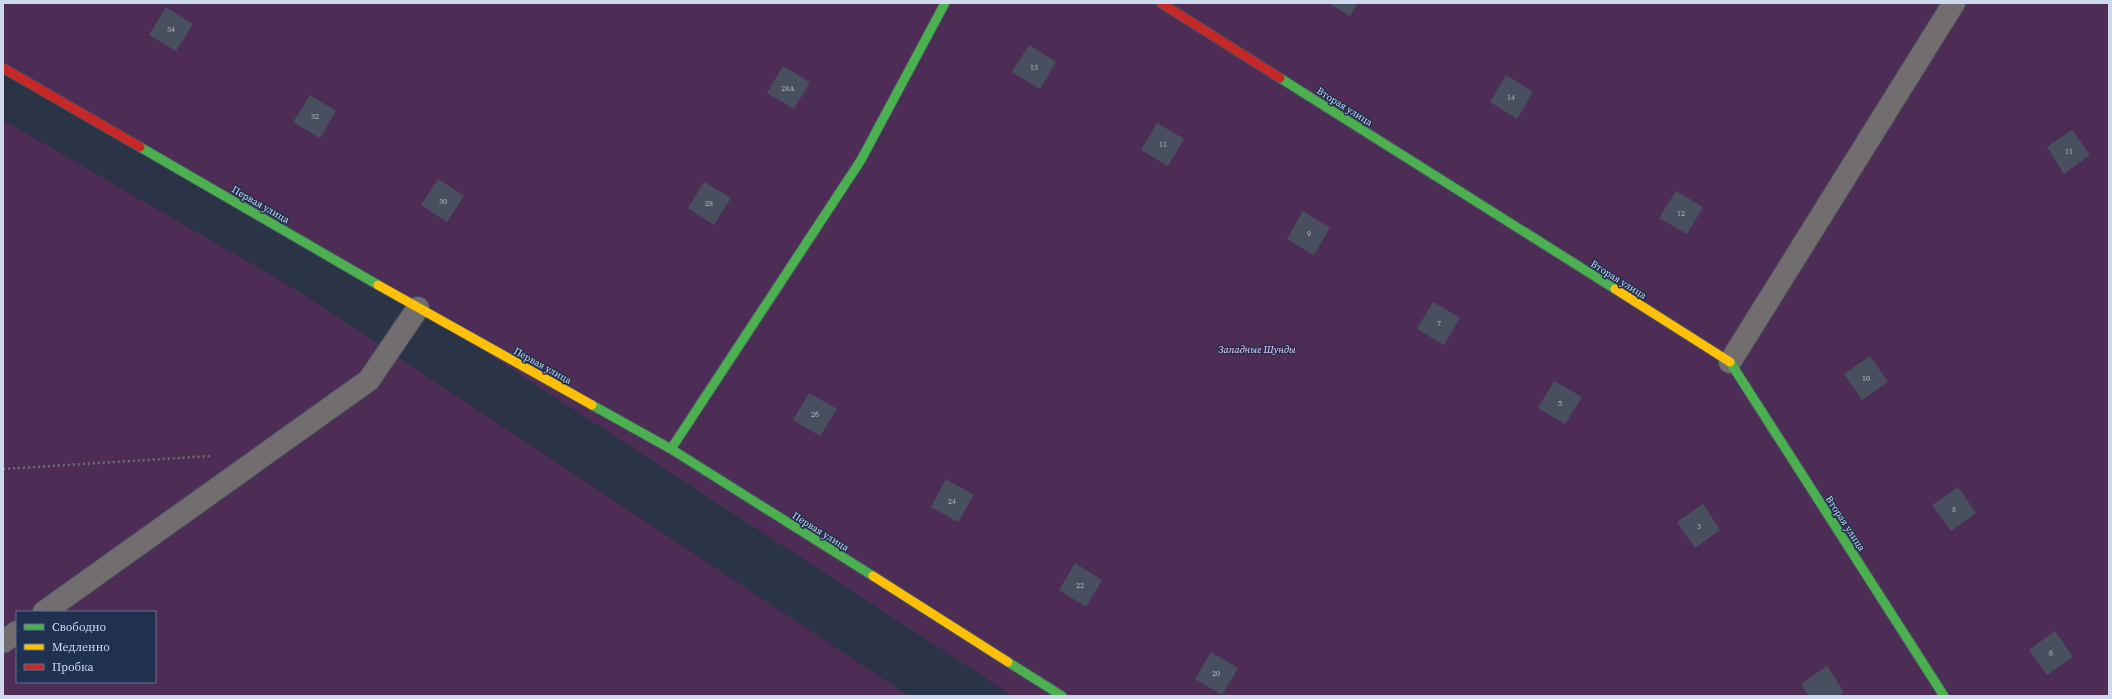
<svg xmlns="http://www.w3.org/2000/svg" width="2112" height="699" font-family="'Source Serif 4',serif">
<rect width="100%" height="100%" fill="#2a3446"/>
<path fill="#4d2d56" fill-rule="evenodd" d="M3,3h2106v693h-1096l-595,-388 -415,-234z
M3,120l290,168 616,408h-906zM17,612h138v70h-138z"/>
<path fill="#48505f" d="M1328,3h30l-8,13z
M166,7l27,17 -17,27 -27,-16z
M1029,45l27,17 -16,27 -28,-17z
M783,66l27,16 -16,27 -27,-16z
M1506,75l27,17 -16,27 -27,-17z
M310,95l26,16 -16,27 -27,-16z
M1157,123l27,16 -16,27 -27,-16z
M2072,130l18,25 -26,19 -17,-27z
M438,179l26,17 -17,26 -26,-17z
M704,182l27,16 -17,27 -26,-17z
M1676,191l27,16 -16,27 -28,-16z
M1303,211l27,17 -16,27 -27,-16z
M1433,302l27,16 -16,27 -27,-16z
M1870,356l18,26 -26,18 -18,-26z
M1554,381l28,16 -17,27 -27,-16z
M809,393l28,16 -17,27 -27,-16z
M946,479l28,16 -16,27 -27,-15z
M1958,487l18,26 -25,18 -19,-26z
M1703,504l17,26 -25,18 -18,-26z
M1075,563l27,17 -16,27 -27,-17z
M2055,631l18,26 -26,18 -18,-25z
M1211,652l27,16 -16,27 -27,-16z
M1827,666l17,26 -6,4h-29l-8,-12z"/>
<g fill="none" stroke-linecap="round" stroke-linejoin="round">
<defs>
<path id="street" d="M1730,362l224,-359
M44,612l325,-232 49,-72
M3,642l14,-10"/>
<path id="fast" d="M1280,78l335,211
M140,147l238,138
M1730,362l214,334
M592,405l79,44 202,127
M671,449l190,-289 84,-157
M1008,662l54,34"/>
<path id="slow" d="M378,285l214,120
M1615,289l115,73
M873,576l135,86"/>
<path id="jam" d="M1161,3l119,75
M3,68l137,79"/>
</defs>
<use href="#street" stroke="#474f5e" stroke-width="24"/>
<use href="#fast" stroke="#474f5e" stroke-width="11"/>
<use href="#slow" stroke="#474f5e" stroke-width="11"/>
<use href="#jam" stroke="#474f5e" stroke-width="11"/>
<path stroke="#6f6f74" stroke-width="2.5" stroke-dasharray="2 3" stroke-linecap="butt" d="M3,469l207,-13"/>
<use href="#street" stroke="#726e70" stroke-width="22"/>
<use href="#fast" stroke="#4caf50" stroke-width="9"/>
<use href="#slow" stroke="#ffc107" stroke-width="9"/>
<use href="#jam" stroke="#c62828" stroke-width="9"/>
</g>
<g text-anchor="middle" stroke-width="3" stroke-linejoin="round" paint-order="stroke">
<g font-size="8" fill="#acb6ca">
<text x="171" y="32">34</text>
<text x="1034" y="70">13</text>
<text x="788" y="91">28А</text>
<text x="1511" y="100">14</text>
<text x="315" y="119">32</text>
<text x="1163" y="147">11</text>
<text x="2069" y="154">11</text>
<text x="443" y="204">30</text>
<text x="709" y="206">28</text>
<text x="1681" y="216">12</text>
<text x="1309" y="236">9</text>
<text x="1439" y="326">7</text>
<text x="1866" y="381">10</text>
<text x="1560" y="406">5</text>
<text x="815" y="417">26</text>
<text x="952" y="504">24</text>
<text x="1954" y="512">8</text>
<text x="1699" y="529">3</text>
<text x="1080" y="588">22</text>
<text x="2051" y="656">6</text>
<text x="1216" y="676">20</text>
</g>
<g font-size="10" fill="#cdd8ed" stroke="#1f3051">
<text transform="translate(1345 106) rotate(32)" y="4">Вторая улица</text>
<text transform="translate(261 204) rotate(30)" y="4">Первая улица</text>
<text transform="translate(1619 279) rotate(32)" y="4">Вторая улица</text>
<text transform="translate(543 365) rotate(29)" y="4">Первая улица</text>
<text transform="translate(1846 523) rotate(57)" y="4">Вторая улица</text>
<text transform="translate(821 531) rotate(32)" y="4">Первая улица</text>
</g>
<g font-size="10" font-style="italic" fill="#f7cbfd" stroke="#1f3051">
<text x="1257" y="353">Западные Шунды</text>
</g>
</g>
<rect width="2112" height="699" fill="none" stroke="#cdd8ed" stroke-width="8"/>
<rect x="16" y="611" width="140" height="72" fill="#1f3051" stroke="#65738f"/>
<rect x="24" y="624" width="20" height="6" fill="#4caf50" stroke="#65738f"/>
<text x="52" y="631" font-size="12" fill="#cdd8ed">Свободно</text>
<rect x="24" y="644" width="20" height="6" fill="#ffc107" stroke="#65738f"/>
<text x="52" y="651" font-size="12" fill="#cdd8ed">Медленно</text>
<rect x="24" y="664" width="20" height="6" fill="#c62828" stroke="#65738f"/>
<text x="52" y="671" font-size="12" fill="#cdd8ed">Пробка</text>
</svg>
